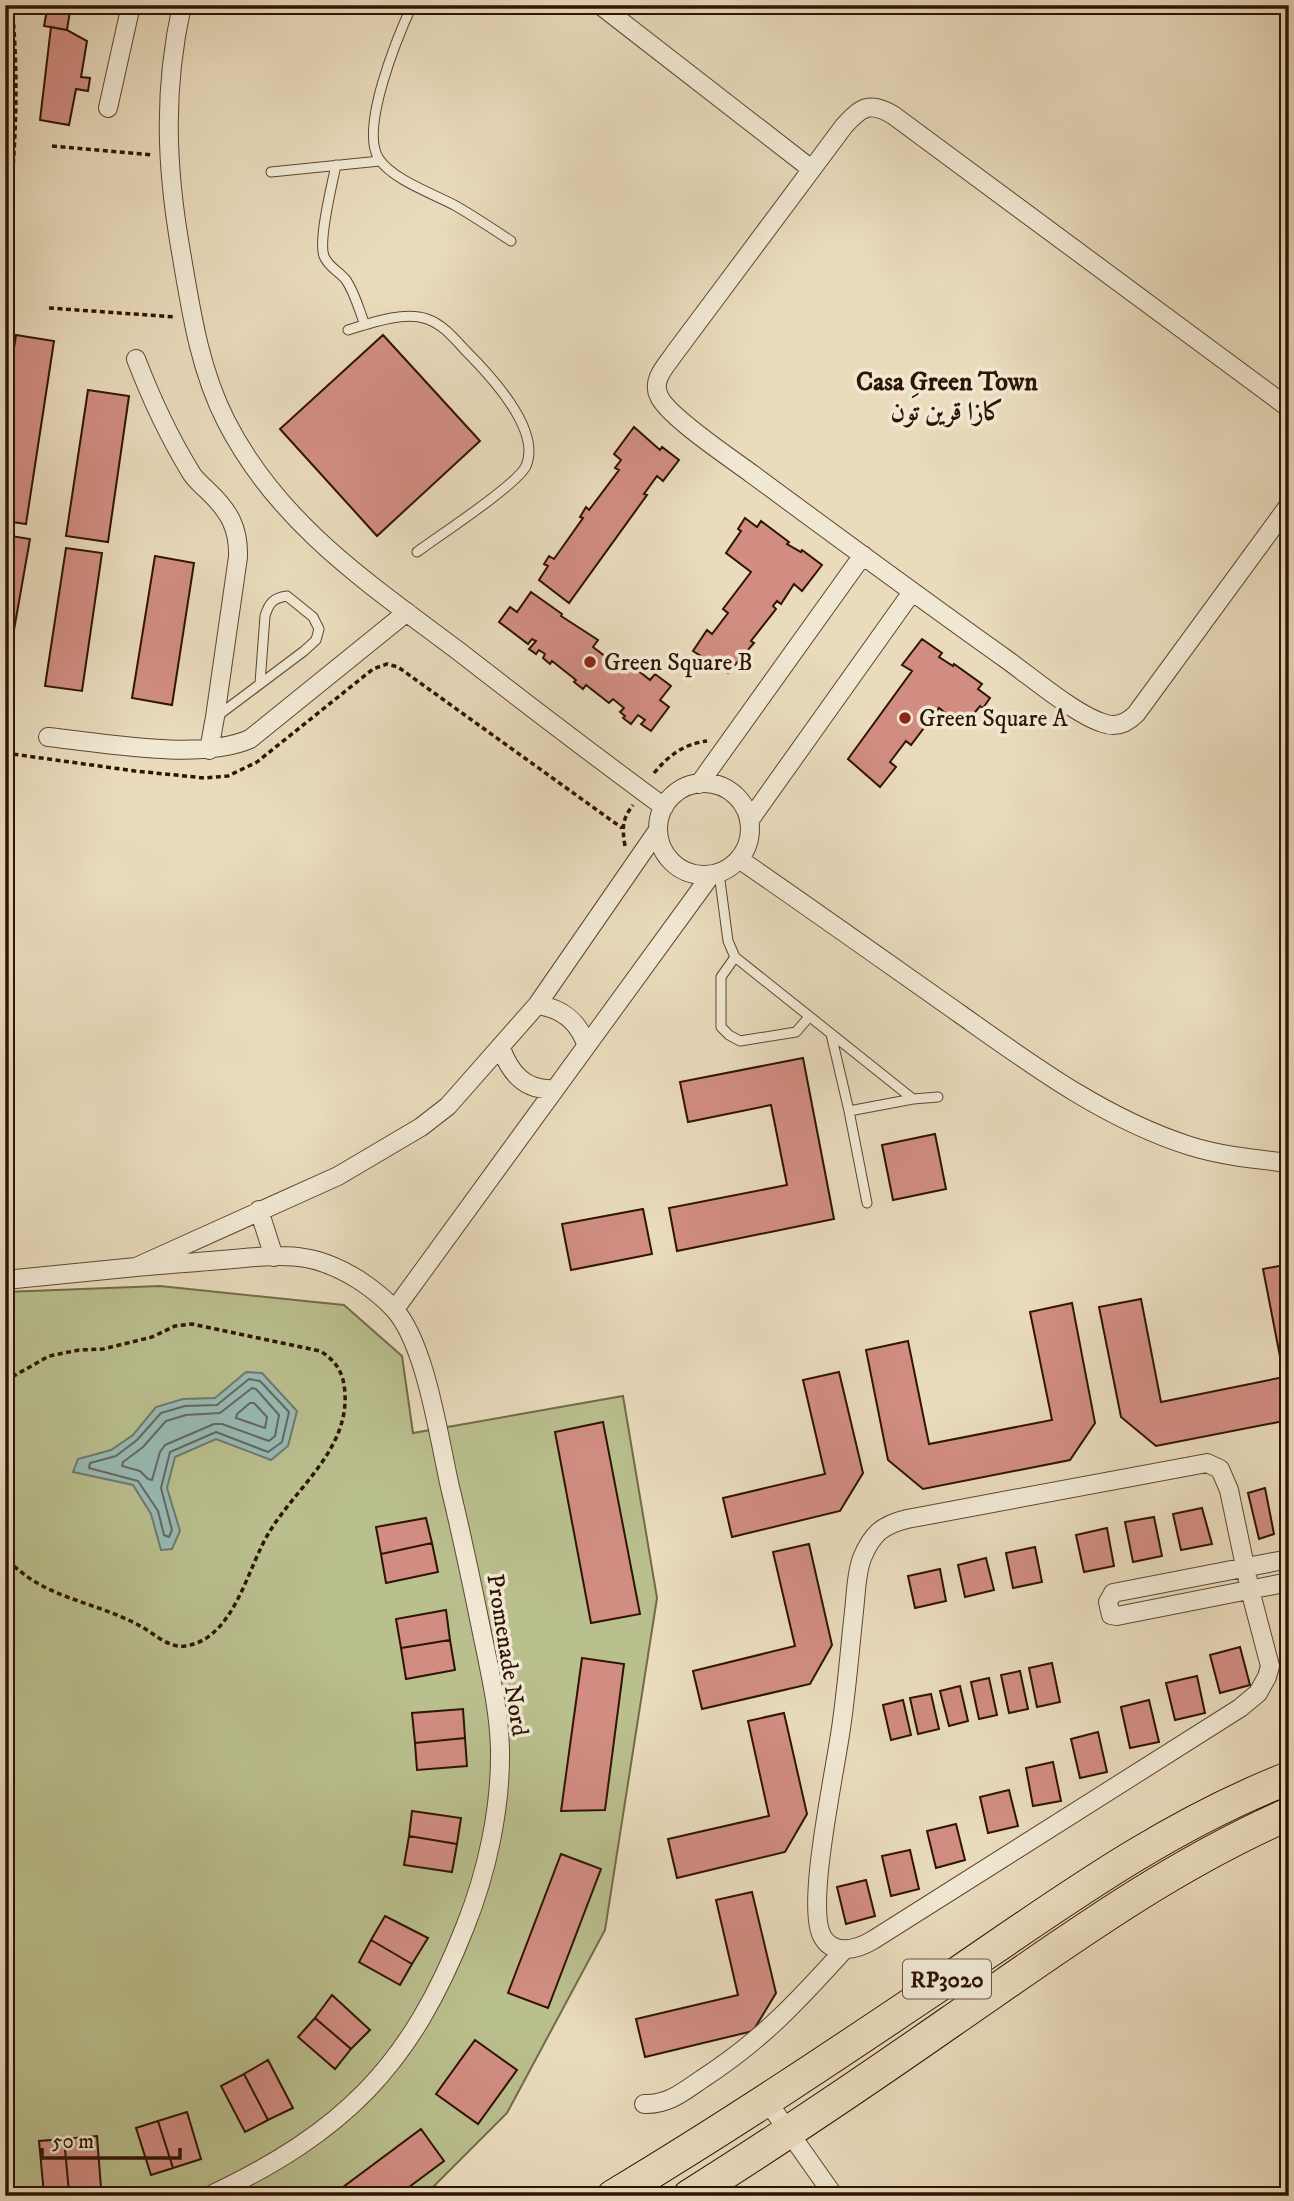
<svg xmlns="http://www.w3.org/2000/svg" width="1294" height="2201" font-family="'IM FELL DW Pica',Amiri,serif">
<rect width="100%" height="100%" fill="#e9dbbc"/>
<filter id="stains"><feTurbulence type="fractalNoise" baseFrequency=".00286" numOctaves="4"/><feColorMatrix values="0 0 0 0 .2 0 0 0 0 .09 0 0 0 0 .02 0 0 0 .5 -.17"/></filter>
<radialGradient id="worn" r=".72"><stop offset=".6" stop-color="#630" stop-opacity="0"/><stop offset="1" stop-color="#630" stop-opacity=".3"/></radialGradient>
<path fill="#babf8e" stroke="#746a49" stroke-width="2" d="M160,1286l184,19 58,51 11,77 210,-37 34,202 -52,332 -98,183 -83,83h-419v-904z"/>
<path fill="#98bab5" stroke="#6e786e" stroke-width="2" d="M246,1372l16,1 35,38 -9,35 -17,14 -55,-21 -41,18 -8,31 13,43 -8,18 -11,1 -10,-36 -18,-29 -60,-13 5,-13 33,-9 22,-15 23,-28 27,-8 32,-1z"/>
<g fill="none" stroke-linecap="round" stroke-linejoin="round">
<path stroke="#64675c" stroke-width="2" d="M249,1379l11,2 29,31 -7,30 -14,10 -52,-20 -46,20 -9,36 11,42 -3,7 -5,-2 -6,-24 -20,-30 -49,-13 1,-5 26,-7 21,-16 24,-27 24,-7 32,-1z
M252,1388l4,1 23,26 -4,21 -6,5 -47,-17h-8l-49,21 -5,7 -8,28 -4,-1 -8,-8 -18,-5 1,-4 20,-15 23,-26 20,-6 34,-2z
M250,1403h4l13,14 -2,11 -29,-10 1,-4z"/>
</g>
<path fill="#d18d82" stroke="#2f1404" stroke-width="2" d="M48,5h23l-4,25 -23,-4z
M51,27l16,3 20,11 -6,36 9,1 -2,13 -12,-2 -7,36 -29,-5z
M16,335l38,6 -28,183 -21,-3v-116z
M383,335l97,106 -103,95 -97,-107z
M88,390l41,6 -21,146 -42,-6z
M634,427l26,23 2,-3 17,13 -16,21 -6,-5 -13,18 3,1 -78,108 -30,-23 9,-14 -4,-2 5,-8 5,3 29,-41 -3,-1 6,-10 3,3 30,-40 -4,-2 6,-8 -7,-6z
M745,518l12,9 4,-6 28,21 -2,2 14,8 1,-2 20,15 -20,26 -8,-7 -13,20 -4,-3 -4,5 3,3 -25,32 3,2 -26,30 -35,-22 14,-21 5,4 16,-21 -5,-4 28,-37 -25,-19 15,-22 -3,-2z
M5,535l25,4 -25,142z
M66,548l36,5 -20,138 -37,-5z
M155,556l39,7 -22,142 -40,-7z
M531,592l31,22 -1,2 37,24 -5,7 17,13 5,-8 35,28 5,-6 16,12 -11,14 9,7 -18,24 -10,-7 4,-4 -7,-5 -7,9 -8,-6 2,-2 -5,-4 4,-4 -11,-9 -4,4 -23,-18 -3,4 -9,-7 2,-2 -24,-19 -2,3 -7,-6 2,-4 -6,-4 -3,4 -7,-5 7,-8 -4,-2 -4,5 -29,-22 11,-15 7,5z
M922,639l20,14 -3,4 14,9 1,-2 28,20 -4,5 12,9 -7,10 -3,-2 -17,21 -24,-19 -28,37 -5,-4 -16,21 6,5 -16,20 -32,-28 64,-88 -10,-6z
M803,1058l31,161 -157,32 -8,-43 118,-23 -16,-80 -83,17 -8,-40z
M935,1134l11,55 -53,11 -11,-55z
M643,1209l9,45 -81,16 -9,-46z
M1289,1264v156l-133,26 -35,-29 -22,-110 42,-8 20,103 123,-25 -21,-108z
M1072,1303l23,120 -25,37 -147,29 -35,-29 -22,-110 42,-9 21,103 123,-24 -22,-108z
M839,1372l24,101 -23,38 -108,26 -9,-39 102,-24 -22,-94z
M603,1422l37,192 -49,9 -36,-191z
M1289,1483v45l-9,-43z
M1265,1488l9,46 -15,5 -11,-46z
M1202,1508l10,36 -31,6 -8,-36z
M1154,1517l8,39 -29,6 -8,-40z
M426,1518l6,25 -51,11 -5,-27z
M1107,1528l7,38 -30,6 -8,-37z
M432,1543l6,29 -52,11 -5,-29z
M809,1544l23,101 -22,39 -108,25 -9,-38 102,-25 -22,-94z
M1035,1547l7,35 -29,6 -7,-35z
M986,1558l8,32 -29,7 -7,-32z
M940,1569l6,32 -31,7 -7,-32z
M446,1610l4,30 -49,8 -5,-29z
M450,1640l5,30 -49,9 -5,-31z
M1240,1647l10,38 -30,8 -10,-38z
M582,1658l42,6 -19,146 -44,1z
M1052,1663l8,39 -23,5 -8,-39z
M1020,1671l8,38 -19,4 -8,-38z
M1197,1676l8,37 -30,7 -9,-37z
M989,1678l8,37 -18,4 -8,-37z
M960,1686l8,35 -19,5 -9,-35z
M931,1694l8,35 -21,5 -8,-36z
M903,1700l8,35 -20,5 -8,-35z
M1149,1700l10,42 -29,6 -9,-41z
M463,1709l2,29 -50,5 -3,-30z
M784,1713l23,101 -22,38 -108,26 -9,-39 101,-23 -21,-95z
M1098,1732l9,40 -27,6 -9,-39z
M465,1738l2,28 -50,4 -2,-27z
M1053,1762l8,39 -28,5 -7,-38z
M1009,1790l9,36 -30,7 -8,-36z
M412,1811l49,7 -4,26 -48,-8z
M956,1824l9,36 -29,8 -9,-37z
M409,1836l48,8 -5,28 -48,-7z
M910,1850l9,39 -28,7 -9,-40z
M561,1854l40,15 -53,139 -40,-15z
M866,1880l9,36 -29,8 -9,-37z
M752,1892l24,101 -23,38 -108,26 -9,-38 102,-24 -22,-95z
M385,1916l43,22 -16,26 -41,-24z
M371,1940l41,24 -12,21 -41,-23z
M332,1995l38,35 -19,19 -36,-31z
M315,2018l36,31 -16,20 -37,-32z
M475,2040l42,30 -39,54 -42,-30z
M268,2060l25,48 -25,12 -24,-46z
M244,2074l24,46 -23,12 -24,-46z
M187,2112l14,47 -28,9 -15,-47z
M158,2121l15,47 -22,7 -15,-47z
M421,2129l23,32 -47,35h-66z
M97,2136l4,52 -32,4 -5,-53z
M64,2139l5,53 -25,2 -5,-53z"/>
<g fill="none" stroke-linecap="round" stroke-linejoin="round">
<defs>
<path id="lane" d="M412,5c-14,31 -53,124 -33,154 14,21 55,35 77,47 19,11 37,23 55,35
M336,165c-4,20 -18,75 -12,91 4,11 15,15 22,24 9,13 13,30 19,45
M271,172l109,-11
M348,330c23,-7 55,-19 79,-11 15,5 26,18 37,30 24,24 78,80 62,117 -9,19 -89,71 -109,86
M216,717l88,-66 12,-11 3,-11 -6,-12 -26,-21c-14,2 -18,7 -22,20l-5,67
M719,873l9,68 7,16 178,142 25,-2
M735,957l-14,20v50l8,8 11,6 56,-9 13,-15
M831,1034l18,77 18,92
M849,1111l64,-12"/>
<path id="street" d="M182,5c-19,85 -16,162 -1,247 10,58 18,116 45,169 53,104 145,164 235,232 67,52 135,104 203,154
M600,5l210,163
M108,108l23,-103
M136,359c15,39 32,76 54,112 4,8 12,14 18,20 21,20 31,37 30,66l-23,160 -6,33
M1289,408l-396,-293c-23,-14 -32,-8 -49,11l-170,228c-8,12 -23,26 -15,42 8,20 73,63 93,78 84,62 168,124 254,185 24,17 70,56 97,64 13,5 24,0 33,-9l153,-209
M48,737c56,6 152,24 202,2l157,-127
M658 829a46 46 0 1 1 92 0a46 46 0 1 1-92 0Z
M699,784l164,-229
M749,821l163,-229
M739,859c74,51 147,103 221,155 72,51 145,105 230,132 32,10 65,13 99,17
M537,1005c24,3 41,16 49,39
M501,1048c9,25 24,43 53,41
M259,1210l15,47
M136,1267c32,-3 65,-5 97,-8 24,-2 49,-5 72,-1 19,3 38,12 54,22 12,8 25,18 35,29 32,35 45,130 56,178 12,49 22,97 32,146 8,39 17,77 18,116 1,60 -13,123 -35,178 -55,140 -121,205 -256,269
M5,1280l131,-13 202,-91 83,-49 27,-21 89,-101 121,-175
M395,1309l316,-434
M1207,1463l13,6 9,21 21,100 20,76 -3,11 -9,16 -18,15 -367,232c-15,9 -40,17 -51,-4 -17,-32 15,-172 20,-215 5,-36 8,-73 12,-110 2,-17 2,-37 8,-53 10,-24 20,-33 45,-39z
M1289,1559l-176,34 -5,9 3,13 6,1 172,-34
M767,2101l67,95
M644,2104c24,1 39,-12 58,-25 60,-39 95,-77 142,-129"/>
<path id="highway" d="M613,2196c117,-70 230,-146 343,-222 107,-73 212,-149 333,-196
M689,2196c89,-56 175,-114 261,-174 109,-75 217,-155 339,-208"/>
</defs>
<use href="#lane" stroke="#5e4632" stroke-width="11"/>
<use href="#street" stroke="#5e4632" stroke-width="20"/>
<use href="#highway" stroke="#2f1404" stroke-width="34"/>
<path stroke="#2f1404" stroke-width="3.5" stroke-dasharray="5 3.5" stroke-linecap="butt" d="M52,146l101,9
M5,249c10,-82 15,-161 7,-244
M49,308l127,9
M5,753l130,18 70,7 23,-2 29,-14 116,-93 14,-5 11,3 224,161
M654,773c15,-18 30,-29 53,-32
M625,846c-3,-18 -3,-27 8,-41
M5,1381l44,-25 30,-6 24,-1 49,-12 23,-11 17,-2 128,27c17,10 24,23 25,43 3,56 -49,94 -75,137 -23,36 -35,108 -85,115 -17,2 -30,-12 -43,-19 -33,-19 -71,-25 -103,-43 -13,-7 -23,-16 -34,-26"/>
<use href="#lane" stroke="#f1e8d3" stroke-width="9"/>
<use href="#street" stroke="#f1e8d3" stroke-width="18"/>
<use href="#highway" stroke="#e9dbbc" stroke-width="32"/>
</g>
<g fill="#8f2418" stroke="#f1e8d3" stroke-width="2.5">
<circle cx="590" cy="662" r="7"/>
<circle cx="905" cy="718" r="7"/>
</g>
<g text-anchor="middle" stroke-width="7" stroke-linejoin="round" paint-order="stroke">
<rect fill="#f1e8d3" stroke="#695442" stroke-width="2" x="903" y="1959.5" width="88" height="39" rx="5"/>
<g font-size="23" font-weight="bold" fill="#2f1404">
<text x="947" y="1987">RP3020</text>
</g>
<g font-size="24" fill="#2f1404" stroke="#f1e8d3" text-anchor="start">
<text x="604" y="670">Green Square B</text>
<text x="919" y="726">Green Square A</text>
</g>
<g font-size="24" fill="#2f1404" stroke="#f1e8d3">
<text transform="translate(508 1655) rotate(81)" y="8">Promenade Nord</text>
</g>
<g font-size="26" font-weight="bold" fill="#2f1404" stroke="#f1e8d3">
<text x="947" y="390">Casa Green Town<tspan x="947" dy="30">كازا قرين تَون</tspan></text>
</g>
</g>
<rect width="1294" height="2201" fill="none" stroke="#e9dbbc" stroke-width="28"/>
<rect x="7" y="7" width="1280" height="2187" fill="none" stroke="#2f1404" stroke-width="3.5"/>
<rect x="14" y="14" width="1266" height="2173" fill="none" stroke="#2f1404" stroke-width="2"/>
<path d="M42 2148v10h138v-10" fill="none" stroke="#2f1404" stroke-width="3.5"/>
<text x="52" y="2148" font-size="21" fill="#2f1404" stroke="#f1e8d3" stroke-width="5" paint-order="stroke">50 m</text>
<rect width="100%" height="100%" filter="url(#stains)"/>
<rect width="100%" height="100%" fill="url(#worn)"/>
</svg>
